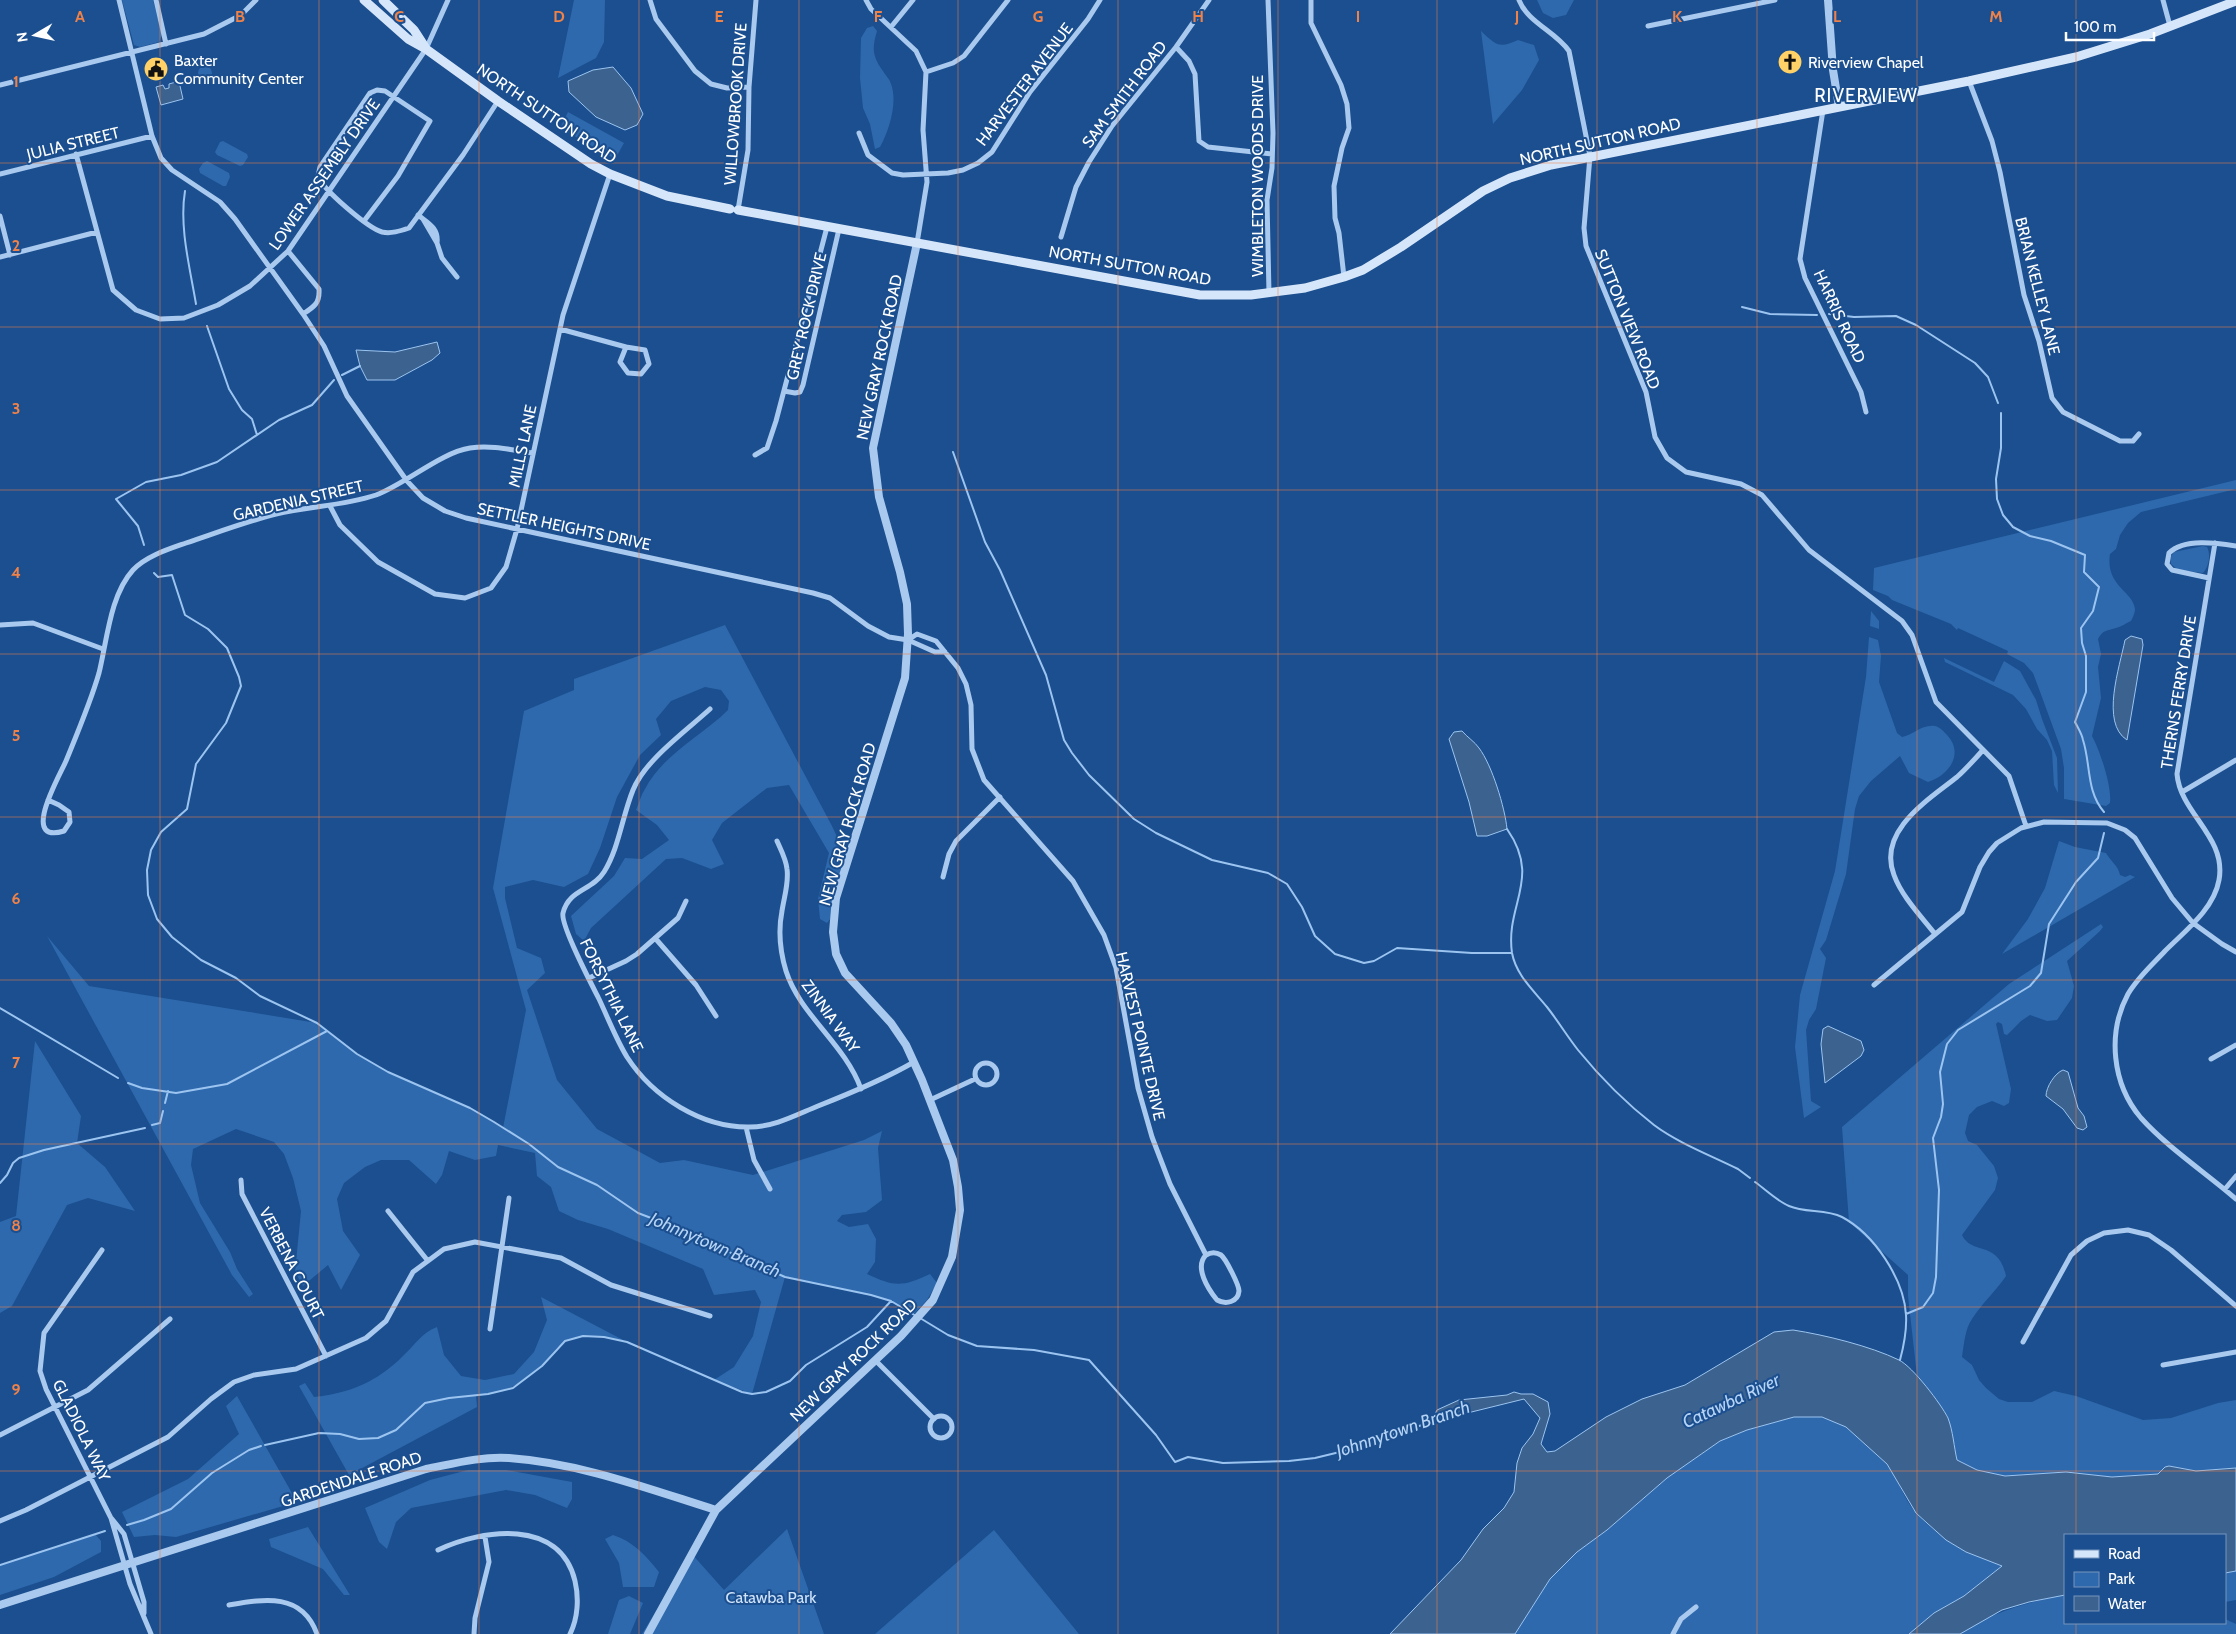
<svg xmlns="http://www.w3.org/2000/svg" width="2236" height="1634" font-family="Cabin,sans-serif">
<rect width="100%" height="100%" fill="#1b4f8f"/>
<path fill="#2e69ad" d="M122,0h31l9,35 -3,7 -19,5 -6,-2z
M574,0h31l-1,42 -8,16 -38,20z
M1537,0h37l-8,15 -13,3 -10,-5z
M873,26l4,5c-5,17 -5,25 6,40 2,4 7,8 8,13 7,18 -2,47 -11,63l-5,2 -5,-25 -7,-16 -3,-30 1,-40 6,-10z
M1481,31c15,14 18,18 37,9l16,5 5,15 -17,30 -29,34z
M198 73a7 7 0 1 1 14 0a7 7 0 1 1-14 0Z
M568,112l56,31 -9,16 -55,-31z
M223,141l24,13 1,3 -5,8 -3,1 -23,-11 -2,-3 5,-10z
M207,161l22,12 1,4 -4,9h-3l-23,-13 -1,-4 4,-6z
M2236,480v9l-95,23 -13,11 -8,12 -4,14 -6,5c-5,32 23,37 25,55 0,4 -2,8 -4,12 -5,2 -10,6 -15,7 -10,3 -13,2 -18,11l3,15 -3,13 3,31 -9,38c8,15 20,50 18,67l-4,3 -42,-7v-31l-3,-19 -22,-60 -6,-16 -9,-10 -17,-9 1,-3 -50,-23 -1,2 -6,-6 -59,-24 -4,-4 -15,-6 1,-22z
M2203,546l4,1c4,7 2,20 -4,26l-25,-3 -7,-6 -1,-6 4,-6z
M1871,611l8,10v8l-9,-3z
M725,625l107,201 13,28 -11,39 -3,25 -4,5 -7,-4 -2,-20 11,-46 -40,-68 -22,3 -45,35 -10,17 12,24 -13,5 -29,-11 -16,1 -75,69 -7,13 -8,-7 -5,-18 43,-40 11,-18 17,1 27,-19 -12,-15 -21,-15c3,-7 5,-15 9,-21 18,-35 57,-53 83,-79l1,-9 -8,-11 -16,-3 -34,14 -15,18 5,16 -21,20 -23,42 -17,51 -12,26 -24,13 -31,-7 -28,7v11l12,50 24,10 4,15 -18,17 30,90 40,49 63,34 24,-3 69,15 111,-35 18,-9 -4,17 4,52 -16,12 -24,3 -5,6 12,6 19,-3 8,15 -1,23 -8,12c28,13 35,13 63,0l7,9 -10,17 -13,14 -23,-13 -20,-6 -86,-18 -33,117 -38,-14 20,-13 19,-31 8,-34 -6,-12 -41,5 -11,-26 -95,-40 -30,-9 -19,-9 -8,-24 -14,-11 -2,-23 -37,-8 -2,11 -21,4 -26,-9 -7,24 -6,9 -27,-24h-28l-16,7 -21,16 -7,16 6,32 17,24 -19,35 -13,-25 -25,21 -8,-14 6,-61 -8,-33 -9,-24 -10,-12 -38,-13 -43,20 -2,16 9,38 30,49 7,17 16,25 -4,3 -17,-22 -185,-339 42,50 228,37 40,31 31,18 82,36 33,20 23,-118 -33,-122 31,-177 50,-21v-11z
M1869,637l9,3 3,16 -2,26 18,51 5,4c11,-2 20,-13 33,-11 5,1 9,6 12,9 18,19 1,41 -19,47l-19,-9 -9,-17 -29,25 -12,15 -4,13 -9,65 -20,66 -6,9 6,9 -10,51 -7,11 -3,10 5,71 10,6 -17,11 -9,-71 5,-52 35,-124 31,-194z
M1944,658l50,24 10,-21 16,10 16,29 6,19 15,39 1,35 -4,-8 -2,-34 -5,-11 -10,-11 -11,-20 -13,-14 -68,-33z
M2059,841l16,6 31,6c5,9 12,12 14,22l5,2 5,-2 5,2 -133,77 26,-35 17,-31z
M2101,924l2,3 -3,4 -33,30 7,25 -2,12 -15,22 -10,1 -17,-6 -9,6 -14,14 -3,-1 -2,-10 -4,-2 -2,2 15,65 -2,14 -5,3 -12,-5 -15,6 -8,8 -4,18 3,8 9,4 17,21 4,12 -3,12 -33,45c10,21 36,4 44,41 -10,15 -24,27 -34,43 -7,10 -8,25 -10,38l10,8 7,15 7,8 13,11 9,3h24l22,-11 22,5 67,24 28,-2 47,-15 18,-3v68l-40,3 -27,-5 -4,1 -7,7 -46,3 -46,-5 -61,4 -28,-6 -20,-10 -9,-41 -31,-43 -9,-80v-21l-59,-53 -7,-95 167,-143z
M35,1041l46,75 -4,27 28,24 30,44 -47,-13 -21,7 -55,101 -12,7v-91l16,-6z
M541,1297l86,45c-19,-4 -42,-11 -61,-1 -8,4 -16,15 -22,22 -20,22 -39,29 -68,33l1,11 -128,68 -50,-89 6,-3 9,14c36,-4 63,-15 89,-41 12,-11 18,-23 34,-29l7,28 17,21 24,4 29,-6 20,-22 13,-32z
M237,1396l60,106 -121,35 -21,-2 -21,2 -12,-25 66,-33 51,-45 -13,-28z
M1794,1417c9,0 19,-1 27,0 21,2 56,32 67,49 11,15 17,36 30,49 27,28 49,37 84,51l-38,30 -30,17 -25,21h-394l35,-55 27,-27 30,-22 60,-52 53,-37 27,-11z
M468,1470h38l66,12v17l-5,9 -32,-13 -29,-5 -95,18 -15,14 -9,27 -8,-7 -14,-34 65,-28z
M308,1527l42,68h-6l-21,-26 -52,-22 -2,-8z
M787,1529l37,105h-182l49,-81 33,37z
M994,1530l85,104h-204z
M95,1534l6,7v11l-47,25 -54,18v-30z
M613,1535c20,6 33,21 46,37l-5,15h-31l-4,-24 -14,-24z
M2236,1570v30l-11,2v-30z
M2065,1595v28h160v-4l11,5v10h-276c32,-22 67,-32 105,-39z
M629,1596l14,7 -13,31h-22l11,-34z"/>
<path fill="#3c6290" stroke="#9cc4f0" d="M613,67l18,21 12,26 -6,11 -12,5 -29,-13 -27,-25 -1,-11 25,-11z
M176,82l4,4 3,13 -22,6 -5,-18 7,-2 2,4 4,-1v-4z
M437,342l3,11 -8,7 -37,20h-28l-7,-14 -4,-16 39,2z
M2131,636l11,3 1,6 -16,95c-27,-17 -7,-74 -2,-100z
M1462,731c5,6 13,11 17,17 13,17 26,60 28,81l-20,7h-10l-8,-34 -20,-63 5,-7z
M1828,1026l33,15 3,9 -3,6 -36,27 -4,-39 2,-15z
M2063,1070l5,2 10,36 6,8 3,11 -4,3 -6,-2 -14,-19 -17,-13c0,-9 9,-23 17,-26z
M1793,1330c32,5 77,16 106,30 14,7 42,44 49,58 5,13 6,29 9,42l20,10 28,6 61,-4 46,5 46,-3 7,-7 4,-1 27,5 40,-3v103l-11,2v-38h-160v60l-36,7 -27,8 -42,24h-51l25,-21 30,-17 38,-30 -36,-14 -20,-12 -19,-17 -11,-10 -29,-49 -41,-37 -24,-10h-28l-47,13 -27,11 -53,37 -60,52 -30,22 -27,27 -35,55h-125l71,-74 22,-31 21,-21 10,-16 3,-29 5,-15 11,-14 7,-16 -16,-19 -93,23 6,-12 22,-10 48,-5 7,-3 7,2h12l15,8 2,12 -9,30 6,8 8,-1 51,-34 36,-18 43,-14 89,-53z"/>
<g fill="none" stroke-linecap="round" stroke-linejoin="round">
<path stroke="#9cc4f0" stroke-width="2" d="M185,191c-6,36 5,77 11,113
M1742,307l28,7 47,1
M1829,314l25,3 42,-1 20,9 59,38 13,14 10,26
M207,326l22,63 13,21 10,9 5,16
M342,375l18,-9
M2001,413v35l-5,31 1,20 6,16 10,12 17,9 21,5 34,14 -1,17 15,15 -6,24 -12,17 1,15 4,13v36l-11,30c3,6 7,12 8,18 8,25 3,51 21,72
M953,452l32,90 15,28 46,105 18,65 8,13 17,22 45,44 22,14 56,27 56,13 19,11 15,23 13,29 20,18 29,9 10,-2 23,-13 75,5h40
M144,545l-6,-19 -22,-27 30,-17 35,-7 36,-13 62,-42 33,-15 22,-25
M154,573l4,4 14,-2 13,40 23,14 19,19 12,29 2,9 -15,37 -30,41 -9,45 -26,23 -10,18 -4,20 1,25 9,24 15,18 29,23 35,18 24,18 57,27 40,31 31,18 82,36 24,14 35,22 29,23 39,18 41,28 68,26 25,14 54,24 86,18 20,6 25,15
M1507,829c35,50 -2,75 5,124 4,22 22,38 35,54 11,14 20,29 31,43 22,27 49,54 76,75 24,18 58,31 84,44l12,9
M0,1008l118,70
M128,1083l14,5 34,5 51,-9 100,-53
M165,1103l3,-12
M152,1125l8,-2 3,-12
M1755,1182c10,7 22,19 34,24 16,7 37,3 53,11 32,17 62,62 64,98 1,16 -2,30 -6,45
M0,1183l7,-8 6,-12 6,-5 25,-8 101,-22
M1906,1314l17,-7 10,-14 3,-16 3,-87 -6,-52 8,-21 2,-13 -3,-32 7,-28 11,-14 72,-44 11,-13 8,-49 27,-42 22,-24 6,-25
M920,1318l28,17 29,11 57,4 55,10 67,75 19,27 13,-5 35,6 66,-2 26,-3 29,-7 87,-29
M265,1445l54,-12 21,1 19,5 19,-1 18,-8 29,-27 24,-5 39,-4 25,-6 29,-22 23,-25 18,-5 21,1 23,5 115,50 10,2 14,-2 24,-11 16,-16 61,-38 24,-26
M127,1525l17,-5 27,-11 41,-36 37,-23 12,-4
M0,1565l105,-34"/>
<path stroke="#a9c9ee" stroke-width="5" d="M119,0l33,136 9,22 11,12 48,32 15,17 68,95 21,32 23,50 60,85 16,17 22,13 21,7 347,75 17,5 38,28 21,11 19,3 27,12h10
M156,0l10,44
M650,0l6,19 39,52 16,13 16,4 22,-1
M866,0l5,9 45,42 10,21 -3,58 4,52 -10,61
M1268,0l5,133 -1,35 -5,32 2,93
M1311,0v23l30,62 6,19 2,24 -7,20 -8,38 1,32 4,15 5,44
M1519,0c9,23 36,31 50,51l21,105 -6,72 2,18 60,146 9,45 12,21 19,14 55,12 21,11 47,55 93,71 10,14 24,67 73,74 17,50
M2163,0l7,26
M1648,26l127,-26
M891,27l22,-27
M1176,47l13,14 6,13 4,67 9,6 64,7
M926,72l27,-9 11,-7 44,-56
M1969,81l23,60 8,31 24,123 15,46 13,57 11,14 57,29h13l6,-7
M0,85l204,-51 37,-19 15,-15
M1823,110l-23,149 5,19 56,114 5,20
M859,133l9,22 24,18 11,2 45,-2 15,-3 15,-7 14,-11 38,-60 58,-73 12,-19
M76,154l37,136 23,20 24,9 24,-1 34,-13 32,-19 38,-35 138,-202 22,-49
M0,174l152,-38
M738,210l10,-60 1,-63 7,-87
M418,215c10,8 21,13 19,28l-14,-24
M0,216l10,39
M364,221l34,-45 32,-55 -45,-30 -8,-1 -7,3 -50,74 -2,9c4,13 50,52 64,56 9,2 18,-1 27,-4l54,-73 35,-54
M1061,237l15,-50 13,-25 23,-36 64,-79 33,-47
M437,243l5,15 15,19
M288,251l31,38c1,14 -5,18 -16,25
M0,257l97,-25
M560,329l66,18 -6,15 8,11 13,1 8,-10 -4,-14 -19,-3
M784,391l11,2 5,-1 3,-7 36,-156
M755,455l12,-7 9,-27 51,-194
M330,506l10,19 38,37 57,32 30,4 26,-10 15,-21 11,-38 46,-214 47,-141
M2215,543l-38,231c3,39 50,63 42,106 -5,29 -34,51 -54,71 -13,14 -27,26 -37,43 -21,39 -16,90 13,124 26,29 65,55 95,81
M2209,578l-37,-8 -5,-6 2,-11c15,-15 48,-10 67,-7
M0,625l33,-2 70,26
M908,640l9,-6 19,7 22,27 8,16 5,21 1,44 12,31 89,101 31,54 12,33 22,120 14,49 18,47 36,71c-12,12 2,34 11,45 9,5 21,2 22,-9 0,-6 -13,-32 -18,-36 -5,-3 -10,-3 -15,0
M710,709c-24,22 -65,51 -77,81 -11,27 -14,58 -29,82 -12,19 -35,17 -41,41 -3,12 29,72 36,86 9,19 17,40 28,58 26,40 75,71 123,70 24,0 46,-12 68,-21 33,-13 65,-26 96,-44
M2182,792l54,-32
M48,800l11,5 10,7 1,10 -6,9c-45,14 -4,-56 2,-70 11,-27 25,-60 33,-88 8,-32 11,-78 34,-103 13,-14 36,-21 53,-27 30,-10 59,-21 90,-29 33,-8 67,-8 100,-19 29,-11 66,-43 94,-47 22,-3 42,2 63,5
M777,841c4,9 9,18 10,28 2,14 -3,28 -5,42 -4,20 -2,40 4,60 14,44 59,73 75,118
M943,877l6,-23 7,-13 44,-44
M1935,934c-14,-18 -33,-37 -41,-59 -17,-44 34,-75 63,-98 9,-8 18,-18 26,-27
M655,938l41,47 20,31
M589,978l37,-17 11,-7 41,-36 8,-17
M1874,985l88,-73 18,-45 9,-15 8,-9 24,-15 23,-6 63,1 18,7 10,8 37,60 21,25 29,21 14,8
M2211,1059l25,-14
M975 1074a11 11 0 1 1 22 0a11 11 0 1 1-22 0Z
M930,1100l45,-21
M746,1127l8,33 16,29
M241,1180l1,14 84,162
M2225,1189l11,-13
M388,1211l40,50
M102,1250l-58,83 -4,38 6,18 65,129 19,66 21,50
M490,1329l19,-131
M2023,1342l48,-87 16,-14 17,-8 24,-3 21,5 22,15 65,56
M876,1361l58,58
M2163,1365l73,-13
M930 1427a11 11 0 1 1 22 0a11 11 0 1 1-22 0Z
M0,1435l88,-45 82,-71
M112,1519l12,15 20,68v11
M0,1521l26,-11 142,-73 43,-38 23,-17 20,-7 42,-6 70,-31 20,-17 27,-49 31,-23 31,-7 86,16 50,27 99,31
M438,1550c44,-21 122,-32 137,31 4,17 3,37 -5,53
M229,1605c35,-6 73,-13 88,29
M474,1634l1,-16 14,-56 -4,-25
M1673,1634l8,-15 15,-12"/>
<path stroke="#a9c9ee" stroke-width="8" d="M1828,0l5,70 6,37
M0,1605l426,-136c26,-5 56,-13 83,-11 71,5 140,31 207,52
M648,1634l68,-124 185,-174 32,-36 19,-43 8,-47 -2,-23 -5,-27 -31,-80 -16,-35 -15,-22 -46,-50 -9,-19 -3,-22 3,-34 69,-220 3,-44 -1,-30 -7,-32 -21,-75 -6,-49 44,-205"/>
<path stroke="#d6e6fa" stroke-width="9" d="M364,0l44,39 18,10 72,52 93,63 19,10 57,22 63,13
M383,0l31,30 11,17
M738,210l462,85h51l54,-7 39,-11 19,-7 38,-23 82,-56 27,-13 41,-13 418,-84 107,-24 74,-23 86,-33"/>
</g>
<path fill="none" stroke="#ee8249" stroke-width="1" stroke-opacity="0.55" d="M160,0v1634M319,0v1634M479,0v1634M639,0v1634M799,0v1634M958,0v1634M1118,0v1634M1278,0v1634M1437,0v1634M1597,0v1634M1757,0v1634M1917,0v1634M2076,0v1535M0,163h2236M0,327h2236M0,490h2236M0,654h2236M0,817h2236M0,980h2236M0,1144h2236M0,1307h2236M0,1471h2236M2076,1623v11"/>
<defs>
<symbol id="church-disc" viewBox="-11 -11 22 22"><circle r="9.5" fill="#ffd166" stroke="#1b4f8f"/><path d="M-1.2-6h2.4v3.5h3.3v2.4h-3.3V6h-2.4V-.1h-3.3v-2.4h3.3Z" fill="#111"/></symbol>
<symbol id="civic-disc" viewBox="-11 -11 22 22"><circle r="9.5" fill="#ffd166" stroke="#1b4f8f"/><path d="M-.6-6.5H3V-4.5H.6V-3L4-1V1h2V6H-6V1h2V-1L-.6-3ZM-1.2 2.5V6h2.4V2.5Z" fill="#111"/></symbol>
</defs>
<g fill-rule="evenodd">
<use href="#church-disc" x="1776" y="48" width="28" height="28"/>
<use href="#civic-disc" x="142" y="55" width="28" height="28"/>
</g>
<g text-anchor="middle" stroke-width="4" stroke-linejoin="round" paint-order="stroke">
<g font-size="16" fill="#fff" stroke="#1b4f8f" text-anchor="start">
<text x="174" y="66">Baxter<tspan x="174" dy="18">Community Center</tspan></text>
<text x="1808" y="68">Riverview Chapel</text>
</g>
<g font-size="16" fill="#fff" stroke="#1b4f8f">
<text transform="translate(1024 84) rotate(-53)" y="6">HARVESTER AVENUE</text>
<text transform="translate(1124 94) rotate(-53)" y="6">SAM SMITH ROAD</text>
<text transform="translate(735 104) rotate(-86)" y="6">WILLOWBROOK DRIVE</text>
<text transform="translate(547 113) rotate(34)" y="6">NORTH SUTTON ROAD</text>
<text transform="translate(1600 141) rotate(-13)" y="6">NORTH SUTTON ROAD</text>
<text transform="translate(73 143) rotate(-14)" y="6">JULIA STREET</text>
<text transform="translate(324 174) rotate(-55)" y="6">LOWER ASSEMBLY DRIVE</text>
<text transform="translate(1257 176) rotate(-90)" y="6">WIMBLETON WOODS DRIVE</text>
<text transform="translate(1130 265) rotate(10)" y="6">NORTH SUTTON ROAD</text>
<text transform="translate(2038 286) rotate(76)" y="6">BRIAN KELLEY LANE</text>
<text transform="translate(806 316) rotate(-77)" y="6">GREY ROCK DRIVE</text>
<text transform="translate(1840 316) rotate(65)" y="6">HARRIS ROAD</text>
<text transform="translate(1628 319) rotate(68)" y="6">SUTTON VIEW ROAD</text>
<text transform="translate(879 357) rotate(-78)" y="6">NEW GRAY ROCK ROAD</text>
<text transform="translate(522 446) rotate(-78)" y="6">MILLS LANE</text>
<text transform="translate(298 500) rotate(-13)" y="6">GARDENIA STREET</text>
<text transform="translate(564 526) rotate(12)" y="6">SETTLER HEIGHTS DRIVE</text>
<text transform="translate(2178 692) rotate(-81)" y="6">THERNS FERRY DRIVE</text>
<text transform="translate(847 824) rotate(-74)" y="6">NEW GRAY ROCK ROAD</text>
<text transform="translate(612 995) rotate(64)" y="6">FORSYTHIA LANE</text>
<text transform="translate(831 1016) rotate(54)" y="6">ZINNIA WAY</text>
<text transform="translate(1141 1036) rotate(77)" y="6">HARVEST POINTE DRIVE</text>
<text transform="translate(292 1263) rotate(63)" y="6">VERBENA COURT</text>
<text transform="translate(853 1360) rotate(-44)" y="6">NEW GRAY ROCK ROAD</text>
<text transform="translate(82 1430) rotate(64)" y="6">GLADIOLA WAY</text>
<text transform="translate(351 1479) rotate(-18)" y="6">GARDENDALE ROAD</text>
</g>
<g font-size="16" fill="#cfe3fa" stroke="#1b4f8f">
<text x="771" y="1603">Catawba Park</text>
</g>
<g font-size="18" font-style="italic" fill="#b5d3f5" stroke="#1b4f8f">
<text transform="translate(715 1245) rotate(23)" y="6">Johnnytown Branch</text>
<text transform="translate(1731 1401) rotate(-25)" y="6">Catawba River</text>
<text transform="translate(1403 1429) rotate(-19)" y="6">Johnnytown Branch</text>
</g>
<g font-size="19" letter-spacing="1" fill="#fff" stroke="#1b4f8f">
<text x="1866" y="102">RIVERVIEW</text>
</g>
</g>
<g font-size="16" text-anchor="middle" font-weight="bold" fill="#ee8249" stroke="#1b4f8f" stroke-width="4" stroke-linejoin="round" paint-order="stroke">
<text x="80" y="22">A</text>
<text x="240" y="22">B</text>
<text x="399" y="22">C</text>
<text x="559" y="22">D</text>
<text x="719" y="22">E</text>
<text x="878" y="22">F</text>
<text x="1038" y="22">G</text>
<text x="1198" y="22">H</text>
<text x="1358" y="22">I</text>
<text x="1517" y="22">J</text>
<text x="1677" y="22">K</text>
<text x="1837" y="22">L</text>
<text x="1996" y="22">M</text>
<text x="16" y="87">1</text>
<text x="16" y="251">2</text>
<text x="16" y="414">3</text>
<text x="16" y="578">4</text>
<text x="16" y="741">5</text>
<text x="16" y="904">6</text>
<text x="16" y="1068">7</text>
<text x="16" y="1231">8</text>
<text x="16" y="1395">9</text>
</g>
<rect x="2064" y="1534" width="162" height="90" fill="#1b4f8f" stroke="#7695bc"/>
<rect x="2074" y="1550" width="25" height="8" fill="#d6e6fa" stroke="#7695bc"/>
<text x="2108" y="1559" font-size="15" fill="#ffffff">Road</text>
<rect x="2074" y="1572" width="25" height="15" fill="#2e69ad" stroke="#7695bc"/>
<text x="2108" y="1584" font-size="15" fill="#ffffff">Park</text>
<rect x="2074" y="1596" width="25" height="15" fill="#3c6290" stroke="#7695bc"/>
<text x="2108" y="1609" font-size="15" fill="#ffffff">Water</text>
<g transform="translate(35 35) rotate(261)" stroke="#1b4f8f" stroke-width="4" paint-order="stroke">
<path d="M0-4L9 19L0 12L-9 19Z" fill="#ffffff"/>
<text y="-8" font-size="14" font-weight="bold" text-anchor="middle" fill="#ffffff">N</text>
</g>
<path d="M2066 32v8h88v-8" fill="none" stroke="#ffffff" stroke-width="2.5"/>
<text x="2074" y="32" font-size="15" fill="#ffffff" stroke="#1b4f8f" stroke-width="4" paint-order="stroke">100 m</text>
</svg>
